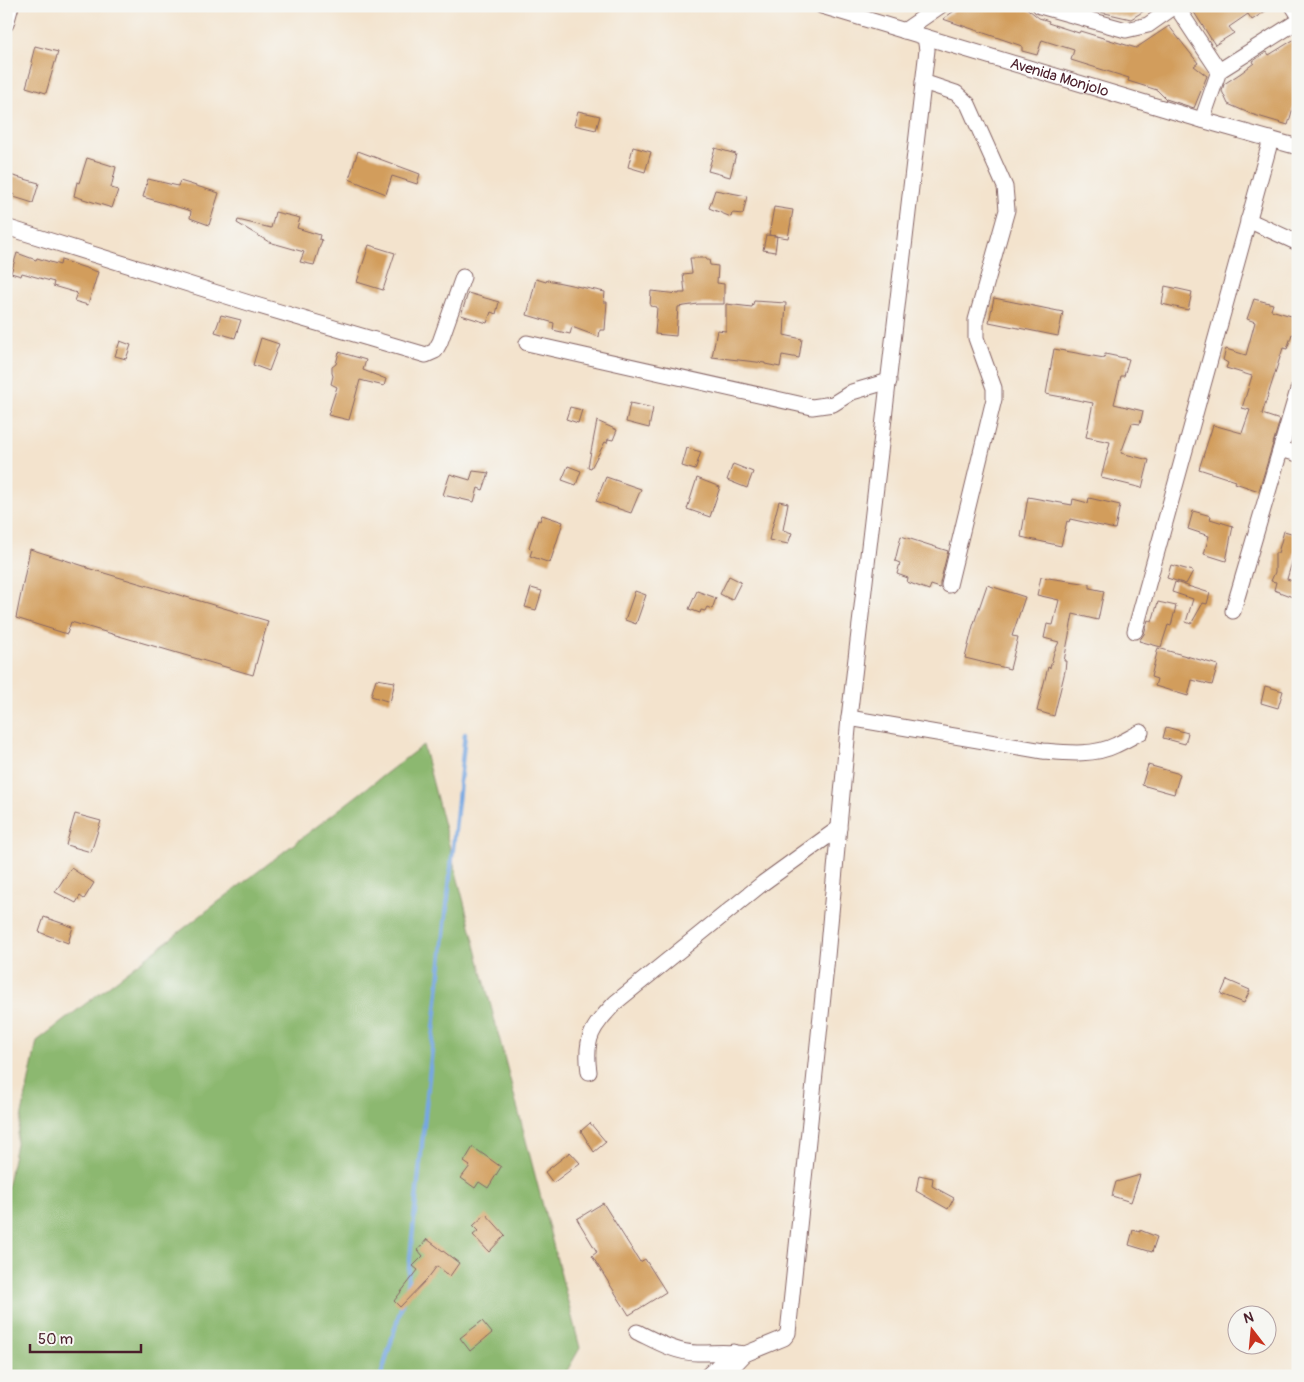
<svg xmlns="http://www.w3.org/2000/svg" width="1304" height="1382" font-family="Pangolin,sans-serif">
<rect width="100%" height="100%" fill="#f6f6f2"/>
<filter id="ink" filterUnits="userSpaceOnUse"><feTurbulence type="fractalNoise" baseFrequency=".02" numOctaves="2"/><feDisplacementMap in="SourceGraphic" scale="10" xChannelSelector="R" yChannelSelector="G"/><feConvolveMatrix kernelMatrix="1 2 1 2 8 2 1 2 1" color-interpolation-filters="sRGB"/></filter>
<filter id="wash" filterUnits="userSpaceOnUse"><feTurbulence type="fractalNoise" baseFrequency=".0096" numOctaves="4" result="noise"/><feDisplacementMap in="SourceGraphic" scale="20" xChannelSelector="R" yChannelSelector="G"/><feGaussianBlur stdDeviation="1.12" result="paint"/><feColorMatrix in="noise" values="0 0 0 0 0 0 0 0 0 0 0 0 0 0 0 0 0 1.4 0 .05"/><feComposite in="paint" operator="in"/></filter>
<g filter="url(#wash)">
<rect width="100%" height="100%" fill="#f3e3cd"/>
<path fill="#8cb86f" stroke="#6b6c4d" d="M423,745l157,603 -16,28h-558v-183l31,-152z"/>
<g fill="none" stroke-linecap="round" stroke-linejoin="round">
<path stroke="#77a7e1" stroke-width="4.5" d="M407,1287l58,-553
M381,1376l22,-75"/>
</g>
<g id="blocks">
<path fill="#d29d5b" d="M961,6h63l15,12 10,3 -1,2 31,10 1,-2 56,17 33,-22 29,37 -4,3 13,10 -13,32 -28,-9 -9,-9 -29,-9 1,-3 -58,-18 3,-10 -32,-10 -5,15 -15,-4v-5l-79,-27z
M1096,6h56l-21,13 -35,-8z
M1190,6h83l-21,14 -4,-6 -19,13 5,6 -19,12z
M1298,37v54l-10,34 -37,-11 -23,-10 -6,-13 2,-7 17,-11 13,-10 -1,-2 14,-9 2,3z
M35,46l23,6 -12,41 -20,-6 7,-24 -2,-1z
M578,111l22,5 -4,14 -22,-5z
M633,147l18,5 -6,20 -17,-5z
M715,148l21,6 -6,23 -22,-6z
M358,151l62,23 -3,10 -25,-8 -6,18 -37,-15z
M87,158l29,9 -5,21 7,2 -6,18 -38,-12 3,-14 2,1z
M6,174l33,9 -6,20 -19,-6 1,-2 -9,-3z
M148,179l30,7 2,-5 39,12 -10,32 -19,-7 1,-7 -48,-14z
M715,190l32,6 -4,18 -11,-1 -1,4 -22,-9z
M774,207l19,3 -5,28 -19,-3z
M275,212l25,6 -3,10 23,7 -1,4 3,1 -8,25 -14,-3 4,-10 -35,-10 -32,-19 1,-3 33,8z
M766,235l11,1 -2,16 -12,-2z
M369,245l26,8 -12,37 -26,-8z
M17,253l19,7 1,-2 23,7 1,-5 37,12 -10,33 -14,-4 3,-8 -24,-7 1,-4 -32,-9 -1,3 -10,-3z
M690,258h16v2h3l1,5 8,1 -1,17 7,1v20h-26l-20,3 -2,29 -21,-2 2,-27 -7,-1 1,-15 28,3v-1h6l-2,-19 9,-1z
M536,279l10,3 1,-2 58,12 -1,10h3l-2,28h-5l-1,7 -27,-10 -2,7 -17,-4 1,-7 -27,-8z
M1165,286l27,6 -4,18 -26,-6z
M468,293l31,9 -3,12 -5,-2 -4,11 -26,-8z
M994,298l69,14 -5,24 -69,-14z
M1254,299l19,5 -2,6 27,8 -2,17 -4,-1 -5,15 -4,-1 -21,66 18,6 -21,71 -24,-8 1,-2 -37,-12 14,-44 29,8 8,-23 -8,-2 10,-32 -26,-8 2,-5 -5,-3 3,-11 20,6 9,-33 -8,-3z
M754,301l32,2 -2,32 18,4 -3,19 -17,-3 -2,12 -15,-3v-1l-53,-6 5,-27 9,1v-27l26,3z
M221,315l20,5 -6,18 -20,-6z
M261,338l18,6 -10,27 -16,-6z
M120,341l11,4 -5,14 -11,-3z
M1054,349l50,9 1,-4 24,5 -5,17h-3l-7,28 29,7 -3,13 -8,-1 -11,30 28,7 -7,28 -41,-10 9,-36 -24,-5 7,-34 -47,-9z
M339,352l27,8 -3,10 23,9 -2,7 -24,-6 -11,40 -21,-5 9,-28 -6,-3 2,-8 -1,-3v-6l4,-3z
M630,403l23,5 -4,20 -23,-6z
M570,407l12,3 -4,13 -12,-4z
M597,421l20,9 -4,10 -5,-1 -1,4 -2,-1 -14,26 -3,-1z
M687,448l14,4 -6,18 -13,-4z
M733,464l20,8 -6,16 -20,-8z
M568,466l13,5 -5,14 -14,-5z
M473,471l16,2 -6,17 -5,-2 -4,14 -31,-7 7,-21 20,6z
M606,477l35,12 -10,24 -35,-12z
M697,478l23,9 -10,30 -23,-8z
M1028,497l44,8 1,-6 15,4 1,-5 31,7 -5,24 -45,-10 -1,3 -2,-1 -6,25 -40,-9z
M779,501l9,2 -5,27 9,3 -4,11 -19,-4z
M1193,511l18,5 -1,3 23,7 -7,35 -22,-7 5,-18 -21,-7z
M542,515l21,7 -13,41 -20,-7 2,-6 -3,-3 9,-27 2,1z
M1284,531l14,4v18l-3,-1 -8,27 11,4v16l-24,-9 2,-8 -5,-1 4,-9v-19h3z
M901,536l47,15 -8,32v5l-9,-3 -2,5 -22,-8 1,-4 -11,-4 3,-11 -5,-2z
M30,549l57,18v1l181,53 -15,54 -182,-53 -4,12 -51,-16z
M1171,565l22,6 -7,13 -19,-6z
M729,576l12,6 -9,18 -12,-6z
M1041,577l49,7v4l14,3 -6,29 -25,-6 -9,47h2l-1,10 -11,45 -17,-5 11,-44 2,1 4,-16 5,-10 -15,-4 3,-14 6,1 6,-25 -22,-5z
M1175,582l35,11 -3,11 -4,-1 -12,21 -5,-2 7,-23 -21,-7z
M987,585l38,12 -13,39 6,1 -8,32 -45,-11 8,-32z
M531,588l11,3 -6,19 -11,-3z
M635,591l11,4 -10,29 -11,-4z
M697,591l19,7 -4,11 -5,-2 -2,4 -4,-1 -1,3 -11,-4z
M1158,602l18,4 -5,20 -3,-1 -7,22 -22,-6 5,-7 4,-14 4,2z
M1158,648l60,17 -6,20 -20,-5 -4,16 -33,-10 2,-7 -6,-2z
M376,679l19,3 -5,20 -19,-6z
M1265,686l18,5 -5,17 -17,-5z
M1166,727l22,6 -3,11 -22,-6z
M1148,765l32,9 -6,20 -32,-9z
M75,814l26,7 -10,31 -25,-7z
M71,868l23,15 -10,16 -4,-3 -4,7 -21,-11z
M44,917l29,10 -5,16 -29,-11z
M1227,980l23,10 -6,13 -23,-9z
M590,1123l16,19 -12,10 -13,-21z
M473,1147l28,20 -13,21 -9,-6 -4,6 -14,-10 9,-12 -6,-4z
M570,1152l10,11 -27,20 -8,-11z
M919,1175l14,3 -1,8 22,12 -6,11 -32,-18z
M1140,1175l-9,27 -19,-6 4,-14z
M603,1203l37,59 5,-3 21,33 -37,23 -37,-59 5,-4 -20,-33z
M486,1214l19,21 -16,17 -16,-17 5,-4 -5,-5z
M1133,1230l7,2v-2l17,7 -5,15 -23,-7z
M427,1239l32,24 -9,13 -13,-10 -9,12 -28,29 -6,-6 24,-31 -5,-4 10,-10 -5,-6z
M482,1321l10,12 -22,18 -10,-13z"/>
</g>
</g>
<g filter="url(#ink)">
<use href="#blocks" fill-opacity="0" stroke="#856464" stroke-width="1"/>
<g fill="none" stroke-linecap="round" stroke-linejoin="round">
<defs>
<g id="minor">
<path id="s1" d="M822,6l380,114 96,27"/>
<path d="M1040,6l86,24 22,-5 27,-19"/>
<path d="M1176,6l43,65 79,-50"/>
<path d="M1293,6l5,8"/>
<path d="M6,24l5,-18"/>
<path d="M904,31l36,-25"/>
<path d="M923,82l33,11 12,11 37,83 2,23 -31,110v18l18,50v11l-45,186"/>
<path d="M1202,120l17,-49"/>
<path d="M1248,220l50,23"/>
<path d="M6,227l243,76 177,52 9,-4 5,-9 23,-65"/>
<path d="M527,343l285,64 21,-3 19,-12 37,-11"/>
<path d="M1281,449l17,5"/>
<path d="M1233,611l65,-221"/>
<path d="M1135,631l136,-492"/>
<path d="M849,718l194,33c24,2 51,5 73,-6 9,-4 17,-9 25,-13"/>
<path d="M589,1072c-5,-36 4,-45 27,-70l147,-119 76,-55"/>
<path d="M637,1332c19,9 39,21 60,21 17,0 31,-2 48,1"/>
<path d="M707,1376l26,-24"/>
<path d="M724,1376l21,-22 39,-16 4,-5 38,-366 23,-249 78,-668 -2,-13"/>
</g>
</defs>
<use href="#minor" stroke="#856464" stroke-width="17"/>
<use href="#minor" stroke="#fff" stroke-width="15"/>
</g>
</g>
<g text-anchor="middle" stroke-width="5" stroke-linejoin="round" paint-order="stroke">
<g font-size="15" fill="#4a1f2b" stroke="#f6f6f2">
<text dy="5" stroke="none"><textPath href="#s1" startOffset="248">Avenida Monjolo</textPath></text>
</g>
</g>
<rect width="1304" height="1382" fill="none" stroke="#f6f6f2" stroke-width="25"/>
<g transform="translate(1252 1330) rotate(344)"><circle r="24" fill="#f6f6f2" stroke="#b1a0a2"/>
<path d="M0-4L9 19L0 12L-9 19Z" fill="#c8321e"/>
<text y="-8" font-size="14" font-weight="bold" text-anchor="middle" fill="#4a1f2b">N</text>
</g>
<path d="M30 1344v8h111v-8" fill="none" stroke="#4a1f2b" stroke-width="2.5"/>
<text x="38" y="1344" font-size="15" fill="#4a1f2b" stroke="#f6f6f2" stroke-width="4" paint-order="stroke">50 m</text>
</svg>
